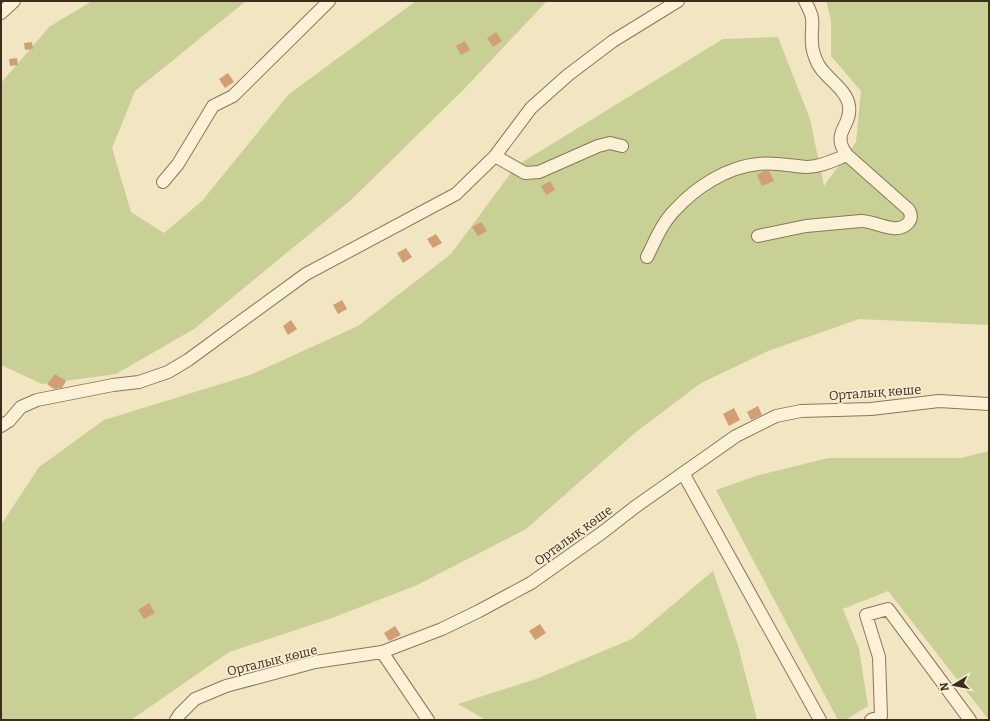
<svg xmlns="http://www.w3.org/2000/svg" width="990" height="721" font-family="Bitter,serif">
<rect width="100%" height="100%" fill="#f1e5c2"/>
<path fill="#c8d095" d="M92,1h154l-111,90 -23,57 19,64 33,21 38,-32 87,-107 127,-93h131l-83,88 -113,111 -157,129 -78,45 -74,10 -41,-19v-282l48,-56z
M826,1h163v324l-130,-6 -91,32 -67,32 -65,49 -110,97 -111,57 -86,33 -100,33 -98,68h-130v-195l38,-58 65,-47 146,-45 108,-49 93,-72 65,-88 207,-127 55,-2 32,82 14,67 32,-44 5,-51 -30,-35v-36z
M989,451v269l-101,-129 -45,18 16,40 9,57 -23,14h-7l-122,-230 43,-15 70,-17h132z
M713,571l24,71 20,78h-271l-28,-16 78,-25 96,-40z"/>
<path fill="#d29f75" d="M496,32l6,9 -9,6 -6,-9z
M465,41l5,9 -9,5 -5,-9z
M32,42l1,7 -8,1 -1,-7z
M17,58l1,7 -8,1 -1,-7z
M228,73l6,9 -9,6 -6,-9z
M764,171h5l5,10 -12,5 -5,-11z
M550,181l5,9 -9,5 -5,-9z
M481,222l6,9 -9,5 -6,-9z
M436,234l6,9 -9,5 -6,-9z
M406,248l6,9 -9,6 -6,-10z
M342,300l5,9 -9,5 -5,-9z
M291,320l6,9 -9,6 -5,-9z
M55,374l11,7 -4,7 -8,1 -7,-5z
M758,406l4,9 -11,5 -4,-8z
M734,408l6,12 -11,6 -6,-12z
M149,603l6,10 -11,6 -6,-9z
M540,624l6,9 -11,7 -6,-9z
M395,626l6,9 -12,6 -5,-8z"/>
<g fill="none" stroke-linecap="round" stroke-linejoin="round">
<defs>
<path id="minor" d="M1,13l13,-12
M495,156l30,17 14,-1 59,-26 12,-3 12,3
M163,182l15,-18 35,-58 20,-10 96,-95
M758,236l48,-10 55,-5c13,-1 36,16 48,1 3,-4 2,-8 0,-12l-62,-55c-17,-23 5,-28 2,-49 -2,-17 -24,-28 -31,-42 -3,-6 -6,-14 -6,-21 -1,-8 1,-16 0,-25 -1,-6 -4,-11 -7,-17
M647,257c8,-16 15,-34 28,-47 21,-23 52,-43 83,-46 17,-2 32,2 49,3 14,0 27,-7 40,-12
M1,426l8,-5 12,-14 16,-7 76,-15 26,-3 29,-10 20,-12 118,-86 150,-80 39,-38 36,-48 37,-33 45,-34 65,-40
M683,473l137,247
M382,652l46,68
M176,720l4,-6 15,-15 31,-13 89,-24 67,-10 60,-23 37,-18 52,-28 72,-51 32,-25 101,-71 40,-20 25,-5 70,-2 68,-8 50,3
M871,720l10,-4 -2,-59 -13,-42 22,-6 82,111"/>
</defs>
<use href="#minor" stroke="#8d7658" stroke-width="14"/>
<use href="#minor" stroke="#fbf1d6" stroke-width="12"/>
</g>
<g text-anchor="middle" stroke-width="3" stroke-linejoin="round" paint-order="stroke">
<g font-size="13" fill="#3c2d1d" stroke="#f8eed3">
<text transform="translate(875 392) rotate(-4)" y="5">Орталық көше</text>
<text transform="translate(573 535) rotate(-36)" y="5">Орталық көше</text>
<text transform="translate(272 660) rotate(-14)" y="5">Орталық көше</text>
</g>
</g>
<rect width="990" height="721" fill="none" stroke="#3c2d1d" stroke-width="4"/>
<g transform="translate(954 685) rotate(260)" stroke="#f8eed3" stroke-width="3" paint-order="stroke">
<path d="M0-3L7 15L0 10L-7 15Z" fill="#3c2d1d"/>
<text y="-6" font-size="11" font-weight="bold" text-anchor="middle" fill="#3c2d1d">N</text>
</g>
</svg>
